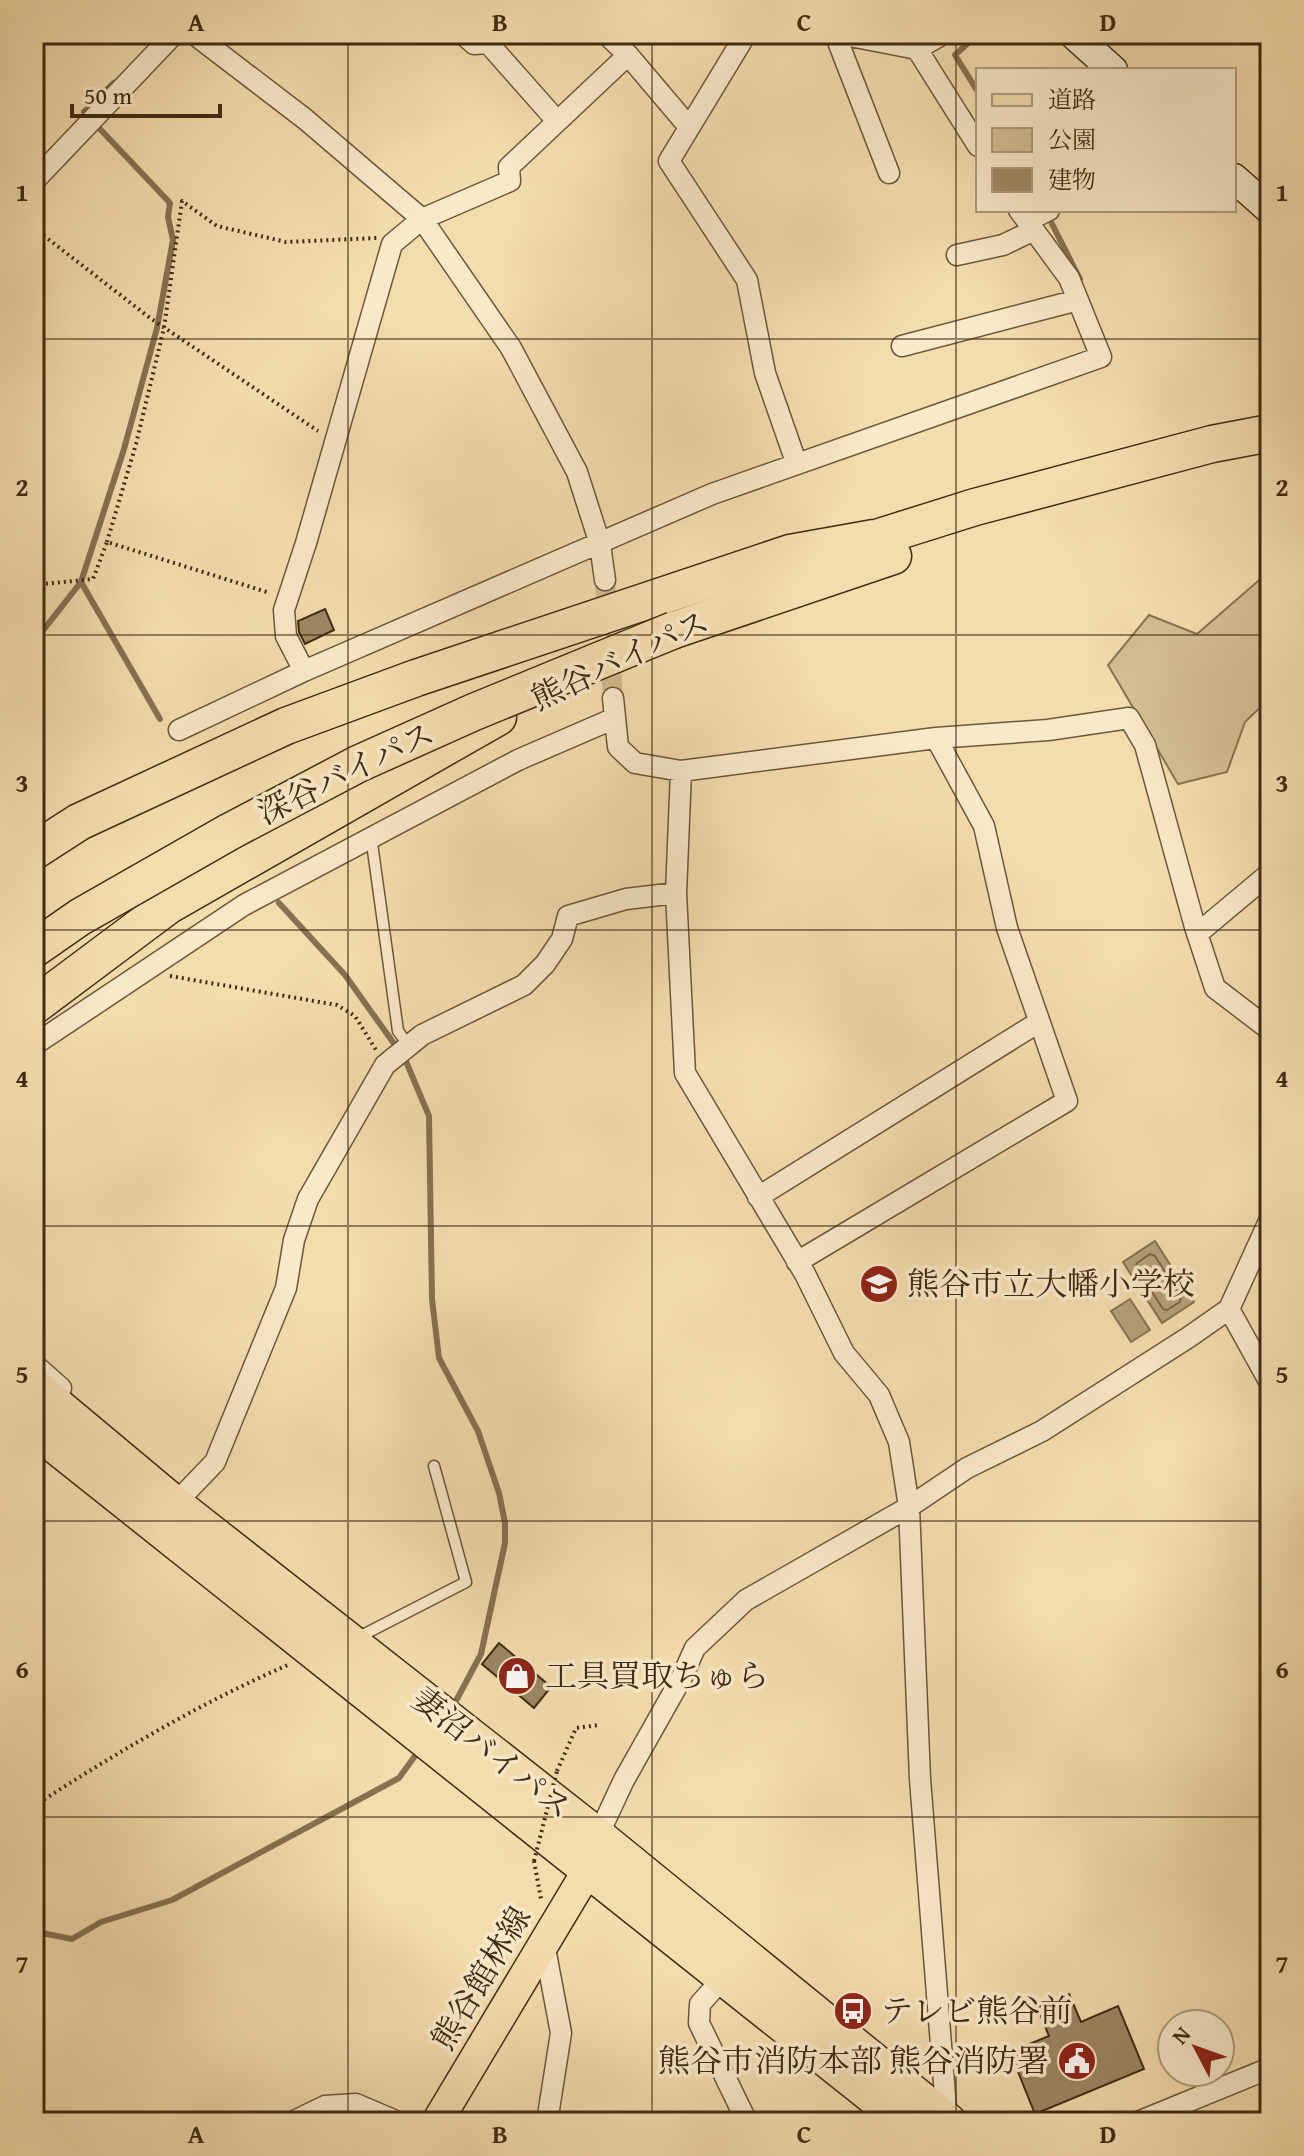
<svg xmlns="http://www.w3.org/2000/svg" width="1304" height="2156" font-family="'Gentium Book Plus','Noto Serif JP',serif">
<rect width="100%" height="100%" fill="#f4ddad"/>
<filter id="stains"><feTurbulence type="fractalNoise" baseFrequency=".0025" numOctaves="4"/><feColorMatrix values="0 0 0 0 .2 0 0 0 0 .09 0 0 0 0 .02 0 0 0 .5 -.17"/></filter>
<radialGradient id="worn" r=".72"><stop offset=".6" stop-color="#630" stop-opacity="0"/><stop offset="1" stop-color="#630" stop-opacity=".3"/></radialGradient>
<path fill="#d5bf93" stroke="#8a7454" stroke-width="2" d="M1265,575h5v123l-25,24 -18,50 -49,12 -70,-119 41,-50 48,19z"/>
<path fill="#b6a079" stroke="#867151" stroke-width="2" d="M1155,1241l39,61 -32,21 -39,-61z
M1130,1299l20,31 -19,12 -20,-31z"/>
<g fill="none" stroke-linecap="round" stroke-linejoin="round">
<path stroke="#7a6546" stroke-width="2" d="M1150,1254l5,2 26,41 -1,5 -13,8 -4,-1 -27,-42 1,-4z"/>
<path stroke="#867151" stroke-width="6" d="M978,34l-23,21 23,37
M1047,214l33,65
M81,582l79,137
M34,642l47,-60 43,-133 33,-121 16,-88 -5,-23 2,-14 -86,-91 30,-29
M279,903l66,72 60,84 24,57 3,183 7,59 39,73 21,62 6,30v20l-24,111 -24,45
M34,1934l8,-1 30,6 29,-17 71,-22 227,-122 16,-22"/>
</g>
<path fill="#9d8764" stroke="#3f2a14" stroke-width="2" d="M325,609l9,21 -29,14 -6,-12 -1,-11z
M499,1643l52,44 -17,21 -52,-44z
M1069,1994l12,28 37,-16 26,63 -109,45 -25,-62 39,-16 -12,-29z"/>
<g fill="none" stroke-linecap="round" stroke-linejoin="round">
<path stroke="#d0b98e" stroke-width="20" stroke-dasharray="20 10" stroke-linecap="butt" d="M605,580l8,118"/>
<defs>
<path id="lane" d="M371,836l27,195 11,15
M355,1639l111,-57 -32,-116"/>
<path id="street" d="M194,34l111,85 117,100 89,129 66,124 23,72 5,36
M463,34l11,10 14,-1 69,78
M606,34l22,21 61,72
M746,34l-77,127 78,119 18,93 31,89
M835,34l54,139
M840,34l77,15 26,-15
M917,49l61,97
M34,181l140,-147
M1027,221l22,-11
M957,255l46,-10 31,-15
M902,346l176,-46
M304,671l-18,-35 -2,-26 22,-67 86,-299 30,-25 88,-38 -1,-14 119,-112
M613,698l5,49 17,16 46,8 255,-33 112,-8 81,-12 16,27 50,182 20,61 55,42
M179,730l125,-59 408,-177 389,-137 -32,-79 -50,-68
M681,771l-5,122 9,180 120,201 39,79 35,42 20,47 10,65 11,272 27,342
M1197,934l73,-61
M34,1045l210,-140 274,-145 97,-42
M758,1197l281,-175
M797,1262l270,-161 -60,-173 -23,-102 -48,-88
M1229,1309l41,74
M34,1364l27,24
M170,1509l45,-47 71,-174 8,-48 14,-41 77,-134 37,-30 102,-50 21,-21 17,-25 6,-23 58,-17 50,-6
M595,1842l29,-62 58,-103 13,-29 51,-48 163,-93 58,-39 75,-37 147,-94 40,-28 41,-90
M544,1943l17,90 -14,89
M723,1978l-23,26 -1,19 48,99
M292,2122l33,-16 31,-2 42,18
M1138,2122l132,-54"/>
<path id="secondary" d="M1073,34l40,36
M1234,178l36,32"/>
<path id="primary" d="M437,2122l151,-252"/>
<path id="highway" d="M851,546l124,-39 237,-63 58,-11
M674,630l219,-74
M34,851l45,-29 207,-96 130,-48 374,-125 84,-15
M34,1006l135,-101 329,-188
M34,1387l140,117 423,332 351,286
M34,1428l872,694"/>
</defs>
<use href="#lane" stroke="#6c573a" stroke-width="13"/>
<use href="#street" stroke="#6c573a" stroke-width="23"/>
<use href="#secondary" stroke="#3f2a14" stroke-width="31"/>
<use href="#primary" stroke="#3f2a14" stroke-width="33"/>
<use href="#highway" stroke="#3f2a14" stroke-width="39"/>
<path stroke="#3f2a14" stroke-width="4" stroke-dasharray="2 4" stroke-linecap="butt" d="M34,228l116,90 168,113
M107,542l29,-98 28,-116 18,-127 35,25 69,16 91,-4
M34,585l59,-6 14,-37 163,51
M170,976l167,29 18,11 21,34
M557,1771l19,-43 22,-3
M34,1806c82,-53 166,-103 256,-142
M534,1861l7,38"/>
<use href="#lane" stroke="#f8e9ca" stroke-width="10"/>
<use href="#street" stroke="#f8e9ca" stroke-width="20"/>
<use href="#secondary" stroke="#f8e9ca" stroke-width="28"/>
<use href="#primary" stroke="#f4ddad" stroke-width="30"/>
<use href="#highway" stroke="#f4ddad" stroke-width="36"/>
<defs>
<path id="highway-bridge" d="M34,949l46,-32 149,-85 129,-68 116,-52 200,-82"/>
</defs>
<use href="#highway-bridge" stroke="#3f2a14" stroke-width="39" stroke-linecap="butt"/>
<path stroke="#3f2a14" stroke-width="4" stroke-dasharray="2 4" stroke-linecap="butt" d="M534,1861l23,-90"/>
<use href="#highway-bridge" stroke="#f4ddad" stroke-width="36"/>
</g>
<path fill="none" stroke="#3f2a14" stroke-width="2" stroke-opacity="0.55" d="M348,34v2088M652,34v2088M956,34v2088M34,339h1236M34,635h1236M34,930h1236M34,1226h1236M34,1521h1236M34,1817h1236"/>
<defs>
<symbol id="school-disc" viewBox="-11 -11 22 22"><circle r="9.5" fill="#8f2418" stroke="#f8e9ca"/><path d="M0-5L7-2L0 1L-7-2ZM-4 1L0 2.5L4 1V4Q0 6-4 4Z" fill="#fff"/></symbol>
<symbol id="shop-disc" viewBox="-11 -11 22 22"><circle r="9.5" fill="#8f2418" stroke="#f8e9ca"/><path d="M-5-2.5h2.3a2.7 3.5 0 0 1 5.4 0H5L5.5 6h-11ZM-1.5-2.5h3a1.5 2.3 0 0 0-3 0Z" fill="#fff"/></symbol>
<symbol id="bus-disc" viewBox="-11 -11 22 22"><circle r="9.5" fill="#8f2418" stroke="#f8e9ca"/><path d="M-5-6H5V4H4V6H2V4H-2V6H-4V4H-5ZM-3.5-4V0h7V-4ZM-3.5 1.2v1.5H-2V1.2ZM2 1.2v1.5H3.5V1.2Z" fill="#fff"/></symbol>
<symbol id="civic-disc" viewBox="-11 -11 22 22"><circle r="9.5" fill="#8f2418" stroke="#f8e9ca"/><path d="M-.6-6.5H3V-4.5H.6V-3L4-1V1h2V6H-6V1h2V-1L-.6-3ZM-1.2 2.5V6h2.4V2.5Z" fill="#fff"/></symbol>
</defs>
<g fill-rule="evenodd">
<use href="#school-disc" x="857" y="1262" width="44" height="44"/>
<use href="#shop-disc" x="495" y="1654" width="44" height="44"/>
<use href="#bus-disc" x="831" y="1989" width="44" height="44"/>
<use href="#civic-disc" x="1055" y="2039" width="44" height="44"/>
</g>
<g text-anchor="middle" stroke-width="7" stroke-linejoin="round" paint-order="stroke">
<g font-size="32" fill="#3f2a14" stroke="#f8e9ca">
<text transform="translate(620 660) rotate(-25)" y="11">熊谷バイパス</text>
<text transform="translate(346 773) rotate(-26)" y="11">深谷バイパス</text>
<text transform="translate(492 1753) rotate(38)" y="11">妻沼バイパス</text>
<text transform="translate(481 1978) rotate(-59)" y="11">熊谷館林線</text>
</g>
<g font-size="32" fill="#3f2a14" stroke="#f8e9ca" text-anchor="start">
<text x="907" y="1295">熊谷市立大幡小学校</text>
<text x="545" y="1687">工具買取ちゅら</text>
<text x="881" y="2022">テレビ熊谷前</text>
<text x="1049" y="2072" text-anchor="end">熊谷市消防本部 熊谷消防署</text>
</g>
</g>
<rect width="1304" height="2156" fill="none" stroke="#f4ddad" stroke-width="88"/>
<rect x="976" y="68" width="260" height="144" fill="#f8e9ca" stroke="#ae9d81" stroke-width="2"/>
<rect x="992" y="94" width="40" height="12" fill="#f4ddad" stroke="#ae9d81" stroke-width="2"/>
<text x="1048" y="108" font-size="24" fill="#3f2a14">道路</text>
<rect x="992" y="128" width="40" height="24" fill="#d5bf93" stroke="#ae9d81" stroke-width="2"/>
<text x="1048" y="148" font-size="24" fill="#3f2a14">公園</text>
<rect x="992" y="168" width="40" height="24" fill="#9d8764" stroke="#ae9d81" stroke-width="2"/>
<text x="1048" y="188" font-size="24" fill="#3f2a14">建物</text>
<g transform="translate(1196 2048) rotate(311)"><circle r="38" fill="#f8e9ca" stroke="#ae9d81" stroke-width="2"/>
<path d="M0-6L14 30L0 20L-14 30Z" fill="#8f2418"/>
<text y="-12" font-size="22" font-weight="bold" text-anchor="middle" fill="#3f2a14">N</text>
</g>
<path d="M72 104v12h148v-12" fill="none" stroke="#3f2a14" stroke-width="4"/>
<text x="84" y="104" font-size="24" fill="#3f2a14" stroke="#f8e9ca" stroke-width="6" paint-order="stroke">50 m</text>
<rect x="44" y="44" width="1216" height="2068" fill="none" stroke="#3f2a14" stroke-width="3"/>
<g font-size="26" text-anchor="middle" font-weight="bold" fill="#3f2a14">
<text x="196" y="31">A</text>
<text x="500" y="31">B</text>
<text x="804" y="31">C</text>
<text x="1108" y="31">D</text>
<text x="22" y="201">1</text>
<text x="1282" y="201">1</text>
<text x="22" y="496">2</text>
<text x="1282" y="496">2</text>
<text x="22" y="792">3</text>
<text x="1282" y="792">3</text>
<text x="22" y="1087">4</text>
<text x="1282" y="1087">4</text>
<text x="22" y="1383">5</text>
<text x="1282" y="1383">5</text>
<text x="22" y="1678">6</text>
<text x="1282" y="1678">6</text>
<text x="22" y="1973">7</text>
<text x="1282" y="1973">7</text>
<text x="196" y="2143">A</text>
<text x="500" y="2143">B</text>
<text x="804" y="2143">C</text>
<text x="1108" y="2143">D</text>
</g>
<rect width="100%" height="100%" filter="url(#stains)"/>
<rect width="100%" height="100%" fill="url(#worn)"/>
</svg>
